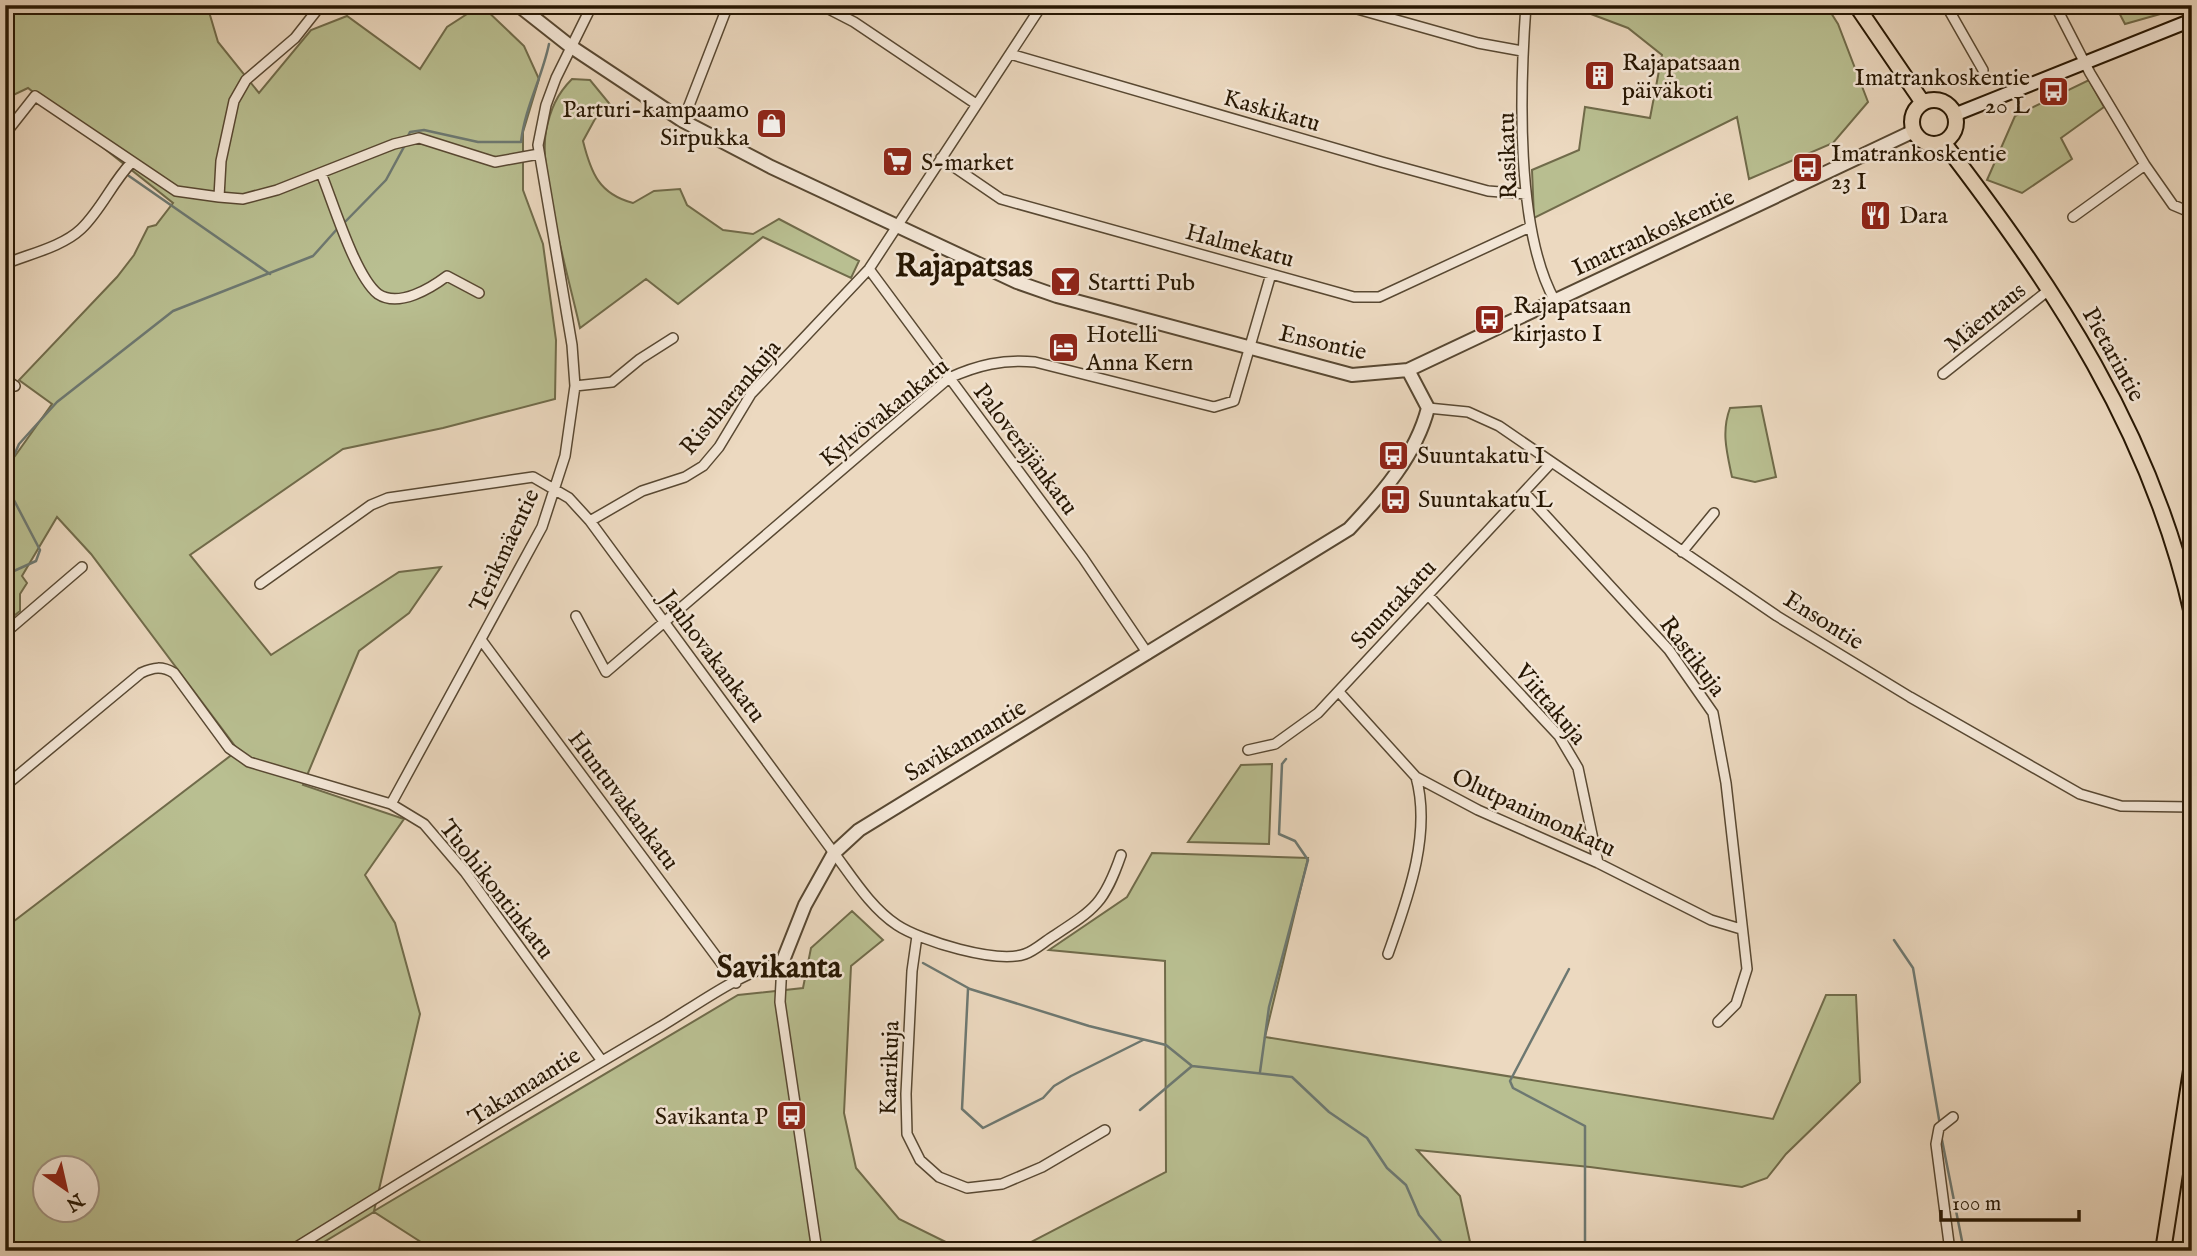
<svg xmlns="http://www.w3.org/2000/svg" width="2197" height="1256" font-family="'IM FELL English',serif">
<rect width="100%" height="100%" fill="#ecd9c0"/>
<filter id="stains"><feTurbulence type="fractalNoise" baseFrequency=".00286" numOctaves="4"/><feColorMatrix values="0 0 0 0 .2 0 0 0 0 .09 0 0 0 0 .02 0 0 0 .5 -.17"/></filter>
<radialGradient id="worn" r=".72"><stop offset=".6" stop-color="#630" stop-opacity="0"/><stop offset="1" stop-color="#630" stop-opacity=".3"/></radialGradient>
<path fill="#b9bf91" stroke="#706b4a" stroke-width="2" fill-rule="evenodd" d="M5,5h202l11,37 41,51 52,-63 36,-14 73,53 27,-42 34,-22 43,41 15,33 -16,53v58l20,54 13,96 -1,59 -112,29 -100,21 -153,106 81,100 128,-83 42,-5 -32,46 -50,38 -56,134 101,34 -39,56 30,48 25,91 -46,197 364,-216 65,-7 8,-40 41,-37 31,29 -32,26 -7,147 12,55 43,51 65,32h-529l-61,-39 -65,39h-304v-323l233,-178 -147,-196 -34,-37 -35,59 5,7 -7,11v17l-15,12v-153l47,-66 -33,-24 98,-103 17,-22 14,-28 8,-2 17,-22 -145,-115 -23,11zM46,1168h42v42h-42z
M1567,5h259l12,19 30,78 -35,41 -84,36 -12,-62 -203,101 -2,-48 47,-20 6,-43 65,11 12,-63 -34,-27z
M2115,5h77l-67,19z
M572,79l18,1 23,28 -18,11 -12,22c8,32 16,53 50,62l21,-12 26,-2 7,16 36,25 30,4 26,-15 80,42 -8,17 -88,-41 -85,67 -32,-25 -66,49c-10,-46 -42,-155 -34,-197 4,-21 11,-37 26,-52z
M2089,80l15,27 -43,31 11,21 -50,34 -35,-13 28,-64z
M1761,406l15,71 -21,5 -23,-5c-5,-24 -11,-45 -2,-69z
M1272,764l-3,80 -81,-2 53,-77z
M1152,853l156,5 -43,179 508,82 53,-124h30l4,87 -74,72 -19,24 -25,9 -152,-20 -173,-17 43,46 12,55h-458l152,-79 -1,-211 -116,-11 78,-53z"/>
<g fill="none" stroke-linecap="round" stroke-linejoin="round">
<path stroke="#6d7871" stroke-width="2.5" d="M407,138l3,-6 14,-2 54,12h43c4,-35 21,-64 28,-98
M129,176l141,98
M343,224l43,-44 19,-35
M5,476l14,-32 38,-42 116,-91 140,-55 25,-28
M5,483l35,67 -4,11 -31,14
M1894,940l19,28 27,157
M923,963l47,26 119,37 77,19 26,21 100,11 37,35 38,26 20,30 19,17 13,30 30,36
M1569,969l-59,112 3,7 72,38v125
M968,989l-6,120 21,19 60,-30 11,-12 17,-10 72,-36
M1260,1072l9,-65 39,-147 -13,-19 -16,-7 3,-70 4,-5
M1140,1110l52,-44
M1941,1135l23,116
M2185,1251l7,-26"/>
<defs>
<path id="minor" d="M821,5l33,17 122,82
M1343,5l135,38 44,8
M1526,5c-6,81 -11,225 29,296
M1946,5l37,65
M2055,5l35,68 55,92 -72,52
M1010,54l372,108 106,29 38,3
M683,121l45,-116
M5,134l30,-38 141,95 43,6 24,2 34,-9 117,-46 25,-6 76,24 44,-8
M941,158l60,41 353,98h25l151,-70
M2145,165l28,40 19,8
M321,173c12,29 34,103 57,121 21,14 53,-6 69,-18l32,17
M219,197l2,-36 13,-60 12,-21 49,-42 26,-33
M5,264c24,-10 57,-17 76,-35 20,-19 31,-46 50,-66
M869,269l214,289 65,96
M1943,374l107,-85
M5,379l10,7
M575,386l37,-4 28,-23 33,-21
M1428,408l40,4 31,14 278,190 133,81 170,97 41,12 71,1
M1524,492l145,158 44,63 13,70 21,186 -11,35 -18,18
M590,521l52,-30 43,-14 18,-11 16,-19 32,-53 118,-125 173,-264
M1682,552l32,-39
M260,584l111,-79 17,-7 145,-21 36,21 21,23 244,332c18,24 37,55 63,72 24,16 100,39 128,29 9,-3 19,-12 27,-17 43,-28 52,-33 69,-82
M1428,595l131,141 19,32 20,95
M576,616l30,56 343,-294c29,-13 54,-19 86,-16l179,45 20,-6 37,-127
M5,633l77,-66
M482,641l254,342
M1339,692l77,85 62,33 120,53 113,57 30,9
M1248,750l27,-6 43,-31 233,-250
M5,786l136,-113c13,-6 21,-7 33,0l55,75 20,14 142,42 33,20 41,48 137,189
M391,804l151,-277 23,-71 10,-70 -3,-41 -34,-200 8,-40 10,-27 36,-73
M917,936l-5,35 -6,123 1,40 13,26 19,17 28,11 35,-4 40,-17 63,-37
M1388,954c19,-54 44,-119 28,-177
M290,1251c122,-76 246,-151 370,-224 34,-20 83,-57 122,-64l-2,39 37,249
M1950,1251l-14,-107 3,-16 14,-11"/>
<path id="tertiary" d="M518,5l52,41 113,75 88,46 246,115 40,14 295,79 56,-5 506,-239
M782,963l23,-58 29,-52 25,-23 490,-301c33,-35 67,-74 79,-121l-20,-38"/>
<path id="secondary" d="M1954,115l238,-95"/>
<path id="primary" d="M1856,5l67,98
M1912 122a22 22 0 1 1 44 0a22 22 0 1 1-44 0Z
M1943,142c112,146 208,289 249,472
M2163,1251l29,-187"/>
</defs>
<use href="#minor" stroke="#584832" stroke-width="12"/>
<use href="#tertiary" stroke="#584832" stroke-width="16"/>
<use href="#secondary" stroke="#271703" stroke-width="16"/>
<use href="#primary" stroke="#271703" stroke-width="18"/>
<use href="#minor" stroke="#f3e6d6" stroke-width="9"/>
<use href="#tertiary" stroke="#f3e6d6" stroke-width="12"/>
<use href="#secondary" stroke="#f3e6d6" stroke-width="12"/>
<use href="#primary" stroke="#ecd9c0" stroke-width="14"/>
</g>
<defs>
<symbol id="building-square" viewBox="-11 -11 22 22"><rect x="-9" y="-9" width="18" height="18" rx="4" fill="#8f2418" stroke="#f3e6d6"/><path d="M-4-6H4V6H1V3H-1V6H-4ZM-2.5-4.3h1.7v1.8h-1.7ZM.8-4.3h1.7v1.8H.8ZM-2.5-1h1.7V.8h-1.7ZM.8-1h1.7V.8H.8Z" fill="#fff"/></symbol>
<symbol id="bus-square" viewBox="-11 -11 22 22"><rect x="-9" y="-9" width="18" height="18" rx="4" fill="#8f2418" stroke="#f3e6d6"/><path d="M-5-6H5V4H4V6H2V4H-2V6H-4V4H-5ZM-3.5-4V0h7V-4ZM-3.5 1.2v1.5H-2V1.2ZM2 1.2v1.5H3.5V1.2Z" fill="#fff"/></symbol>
<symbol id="shop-square" viewBox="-11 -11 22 22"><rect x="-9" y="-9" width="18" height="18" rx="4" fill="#8f2418" stroke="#f3e6d6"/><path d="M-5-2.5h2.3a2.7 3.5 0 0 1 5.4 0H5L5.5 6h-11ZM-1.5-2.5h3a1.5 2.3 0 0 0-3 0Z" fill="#fff"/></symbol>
<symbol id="supermarket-square" viewBox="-11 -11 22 22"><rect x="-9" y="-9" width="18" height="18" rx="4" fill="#8f2418" stroke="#f3e6d6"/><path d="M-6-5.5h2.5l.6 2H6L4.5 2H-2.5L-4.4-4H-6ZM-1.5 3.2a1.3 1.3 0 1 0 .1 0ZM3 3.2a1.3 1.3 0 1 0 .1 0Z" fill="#fff"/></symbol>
<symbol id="restaurant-square" viewBox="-11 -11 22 22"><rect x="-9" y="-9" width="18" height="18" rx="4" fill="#8f2418" stroke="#f3e6d6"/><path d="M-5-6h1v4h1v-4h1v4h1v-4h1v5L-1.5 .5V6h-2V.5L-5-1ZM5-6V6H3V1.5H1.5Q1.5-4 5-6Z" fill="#fff"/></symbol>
<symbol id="bar-square" viewBox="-11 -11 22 22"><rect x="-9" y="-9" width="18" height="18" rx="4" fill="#8f2418" stroke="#f3e6d6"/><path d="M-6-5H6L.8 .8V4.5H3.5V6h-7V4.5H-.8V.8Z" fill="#fff"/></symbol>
<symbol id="hotel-square" viewBox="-11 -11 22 22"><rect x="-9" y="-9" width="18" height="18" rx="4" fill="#8f2418" stroke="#f3e6d6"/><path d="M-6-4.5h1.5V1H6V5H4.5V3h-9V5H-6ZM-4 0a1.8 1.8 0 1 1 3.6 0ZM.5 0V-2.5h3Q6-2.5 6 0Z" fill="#fff"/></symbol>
</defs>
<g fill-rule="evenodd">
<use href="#building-square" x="1582" y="58" width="35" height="35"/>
<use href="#bus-square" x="2036" y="74" width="35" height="35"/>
<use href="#shop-square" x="754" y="106" width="35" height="35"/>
<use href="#supermarket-square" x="880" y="144" width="35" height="35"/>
<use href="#bus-square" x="1790" y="150" width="35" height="35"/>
<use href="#restaurant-square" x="1858" y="198" width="35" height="35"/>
<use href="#bar-square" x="1048" y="264" width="35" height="35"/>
<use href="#bus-square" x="1472" y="302" width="35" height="35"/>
<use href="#hotel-square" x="1046" y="330" width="35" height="35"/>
<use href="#bus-square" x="1376" y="438" width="35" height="35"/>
<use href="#bus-square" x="1378" y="482" width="35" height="35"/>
<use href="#bus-square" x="774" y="1098" width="35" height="35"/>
</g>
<g text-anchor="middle" stroke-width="5" stroke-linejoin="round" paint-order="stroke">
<g font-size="24" fill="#271703" stroke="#f3e6d6" text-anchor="start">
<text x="1622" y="70">Rajapatsaan<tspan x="1622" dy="28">päiväkoti</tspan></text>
<text x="2030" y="85" text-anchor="end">Imatrankoskentie<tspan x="2030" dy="28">20 L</tspan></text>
<text x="749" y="117" text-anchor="end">Parturi-kampaamo<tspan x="749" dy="28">Sirpukka</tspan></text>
<text x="1831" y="161">Imatrankoskentie<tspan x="1831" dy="28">23 I</tspan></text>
<text x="921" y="170">S-market</text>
<text x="1899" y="223">Dara</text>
<text x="1088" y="290">Startti Pub</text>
<text x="1513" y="313">Rajapatsaan<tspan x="1513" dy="28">kirjasto I</tspan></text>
<text x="1086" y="342">Hotelli<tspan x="1086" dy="28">Anna Kern</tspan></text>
<text x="1417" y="463">Suuntakatu I</text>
<text x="1418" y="507">Suuntakatu L</text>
<text x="768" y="1124" text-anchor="end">Savikanta P</text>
</g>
<g font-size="24" fill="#271703" stroke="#f3e6d6">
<text transform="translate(1272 110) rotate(16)" y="8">Kaskikatu</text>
<text transform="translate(1507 156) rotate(-92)" y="8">Rasikatu</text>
<text transform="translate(1653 232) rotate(-25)" y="8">Imatrankoskentie</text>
<text transform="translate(1240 245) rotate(15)" y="8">Halmekatu</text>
<text transform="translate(1985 317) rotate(-39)" y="8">Mäentaus</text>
<text transform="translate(1323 342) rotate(13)" y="8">Ensontie</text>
<text transform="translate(2114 354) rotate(61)" y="8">Pietarintie</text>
<text transform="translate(730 397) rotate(-50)" y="8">Risuharankuja</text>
<text transform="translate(884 412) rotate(-39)" y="8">Kylvövakankatu</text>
<text transform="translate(1026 449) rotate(53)" y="8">Paloveräjänkatu</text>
<text transform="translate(504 550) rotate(-65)" y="8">Terikmäentie</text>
<text transform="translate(1393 604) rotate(-47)" y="8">Suuntakatu</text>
<text transform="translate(1824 620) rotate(32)" y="8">Ensontie</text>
<text transform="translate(713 656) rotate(53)" y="8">Jauhovakankatu</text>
<text transform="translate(1693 656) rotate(53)" y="8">Rastikuja</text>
<text transform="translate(1551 704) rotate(50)" y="8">Viittakuja</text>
<text transform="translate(965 740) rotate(-31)" y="8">Savikannantie</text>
<text transform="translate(624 800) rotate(53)" y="8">Huntuvakankatu</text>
<text transform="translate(1534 812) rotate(25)" y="8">Olutpanimonkatu</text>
<text transform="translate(497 889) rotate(52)" y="8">Tuohikontinkatu</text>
<text transform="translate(889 1068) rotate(-88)" y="8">Kaarikuja</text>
<text transform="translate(524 1086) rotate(-32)" y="8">Takamaantie</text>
</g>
<g font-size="32" font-weight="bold" fill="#271703" stroke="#f3e6d6">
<text x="964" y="276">Rajapatsas</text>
<text x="779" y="977">Savikanta</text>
</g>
</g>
<rect width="2197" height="1256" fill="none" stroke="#ecd9c0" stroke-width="28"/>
<rect x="7" y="7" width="2183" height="1242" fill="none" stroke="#271703" stroke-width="3.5"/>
<rect x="14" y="14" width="2169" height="1228" fill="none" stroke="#271703" stroke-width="2"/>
<g transform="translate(66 1189) rotate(146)"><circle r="33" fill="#f3e6d6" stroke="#a19382" stroke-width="2"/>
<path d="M0-5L12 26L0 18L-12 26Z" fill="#8f2418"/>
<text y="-10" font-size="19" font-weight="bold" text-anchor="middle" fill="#271703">N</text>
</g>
<path d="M1941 1210v10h138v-10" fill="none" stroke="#271703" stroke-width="3.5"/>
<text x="1952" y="1210" font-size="21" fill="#271703" stroke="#f3e6d6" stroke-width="5" paint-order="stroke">100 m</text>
<rect width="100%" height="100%" filter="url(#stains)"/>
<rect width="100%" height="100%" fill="url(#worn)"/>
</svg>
